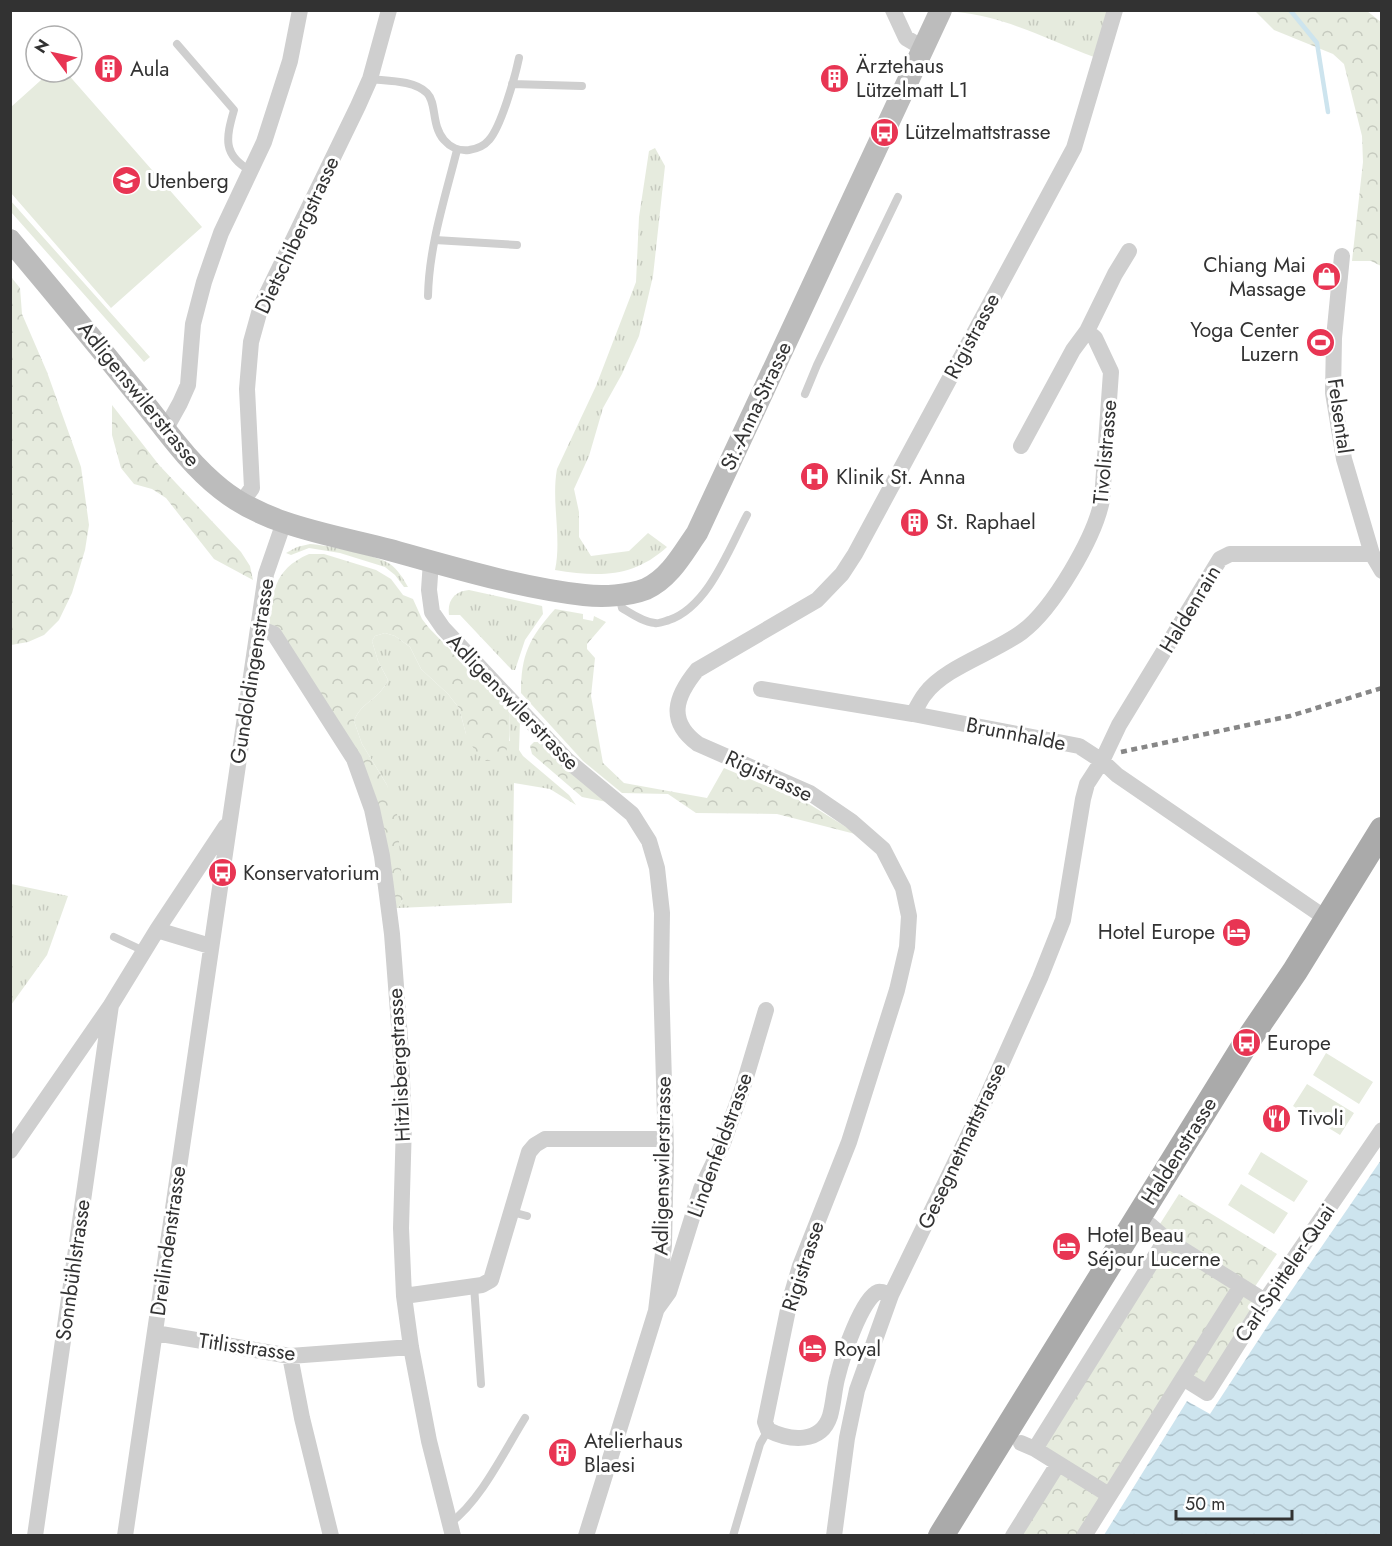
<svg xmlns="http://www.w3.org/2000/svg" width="1392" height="1546" font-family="Jost,sans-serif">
<defs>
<pattern id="grass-tufts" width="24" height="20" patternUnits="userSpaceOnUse" patternTransform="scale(1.5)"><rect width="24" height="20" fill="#e6ebde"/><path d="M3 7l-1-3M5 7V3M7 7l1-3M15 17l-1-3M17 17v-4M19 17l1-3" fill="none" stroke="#c6cabf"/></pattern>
<pattern id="forest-crowns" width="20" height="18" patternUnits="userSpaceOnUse" patternTransform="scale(1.5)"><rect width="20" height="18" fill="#e6ebde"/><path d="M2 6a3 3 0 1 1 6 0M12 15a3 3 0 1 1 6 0" fill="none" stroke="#c6cabf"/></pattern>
<pattern id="water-waves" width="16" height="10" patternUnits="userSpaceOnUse" patternTransform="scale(1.5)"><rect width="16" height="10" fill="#cde4ee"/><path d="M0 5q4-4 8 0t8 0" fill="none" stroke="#b0c4cd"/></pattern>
</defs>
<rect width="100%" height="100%" fill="#fff"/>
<path fill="url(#grass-tufts)" d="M958,10l149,1 -13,46c-46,-17 -87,-40 -137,-45z
M655,148l10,18 -12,110 -14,60 -17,38 -19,34 -14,48 -15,33 5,23v25l12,19 38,-5 19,-18 19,14c-34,31 -68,30 -112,23 7,-33 -4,-68 2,-101l39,-83 40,-104 3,-65 10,-66z
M310,544c16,1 67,11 80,20 8,6 13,14 18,23h-4l-9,-12 -10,-8 -45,-14 -31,-5 -18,7 -5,-2 11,-6z
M469,590l73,16 1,8 -18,26 -10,30h-3l-52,-55h-11c-2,-15 6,-24 20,-25z
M385,633l10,3 15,11 11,22 27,25 11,14 7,26 44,7 -1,-31 11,11 -1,29 4,6 46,39 7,10 -26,-16 -36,-6 -2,120 -114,5 5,-9 -16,-114 -25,-41 -8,-23c8,-20 24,-20 34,-41l-10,-19 -6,-20 3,-5z
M11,884l57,12 -21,59 -36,50z"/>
<path fill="url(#forest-crowns)" d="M1255,11h112l14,11v244l-10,-5h-19l11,-99 -1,-26 -18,-72 -11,-10 -59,-24z
M11,277l9,11 2,26 25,58 34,95 8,58 -4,25 -13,43 -13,27 -15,15 -16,7 -17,3z
M112,405l47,60 82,87 9,14 3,14 -39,-21 -48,-61 -14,-9 -18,-5 -13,-16 -9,-33z
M309,554h15l52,16 15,9 12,16 10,4 9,20 7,9 80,82c0,22 7,50 -23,51l-10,-8 -10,-19 -7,-26 -11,-14 -27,-25 -11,-22 -15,-11 -10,-3 -10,3 -3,5 6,20 10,19c-10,21 -26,21 -34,41l8,23 25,41 10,28 6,86 -5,9h-6l-23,-120 -101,-159c5,-35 4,-59 41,-75z
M555,609l28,5v5l10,2 1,-5 12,6 -19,22v5l8,9 -4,38 12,67 21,20 83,15 17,-30 85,36 50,31 -82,-21 -81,-1 -28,-19 -46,-1 -39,-32 -62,-68c0,-38 8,-55 34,-84z
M534,742h5l68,60 -25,-5 -50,-43 -2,-8z
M1179,1194l98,60 -23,34 -96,-61z
M1166,1239l99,62 -58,92 -24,-15 -99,157 -71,1 45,-72 -23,-15z"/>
<path fill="#e6ebde" d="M50,72h16l136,155 -91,81 -100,-115v-86z
M10,200l140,157 -6,5 -133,-150z
M1326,1053l47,29 -14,22 -46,-29z
M1307,1084l47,29 -14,22 -47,-29z
M1261,1152l47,29 -14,21 -46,-28z
M1241,1184l47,29 -14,21 -46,-29z"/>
<path fill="url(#water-waves)" d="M1381,1160v375h-277l83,-134 23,13 62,-95z"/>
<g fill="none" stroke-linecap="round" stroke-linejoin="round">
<path stroke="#cde4ee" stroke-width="4.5" d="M1290,10l27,33 11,69"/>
<path stroke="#cfcfcf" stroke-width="8" d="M177,44l57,66c-8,28 -12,45 17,61
M370,79c17,2 44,1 57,14 10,10 4,32 17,47 7,8 14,11 25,10 7,-1 15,-4 20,-10 12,-13 26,-63 30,-82
M512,84l70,2
M435,240l82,5
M428,296c1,-50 17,-98 29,-146
M805,394l12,-29 81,-168
M619,595l3,13c10,6 21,14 33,15 4,1 10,-2 14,-3 39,-13 60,-71 78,-105
M114,937l30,14
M512,1212l15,4
M474,1286l7,98
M450,1523c30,-21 55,-73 75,-105
M733,1536l27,-92 8,-14"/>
<path stroke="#cfcfcf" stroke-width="16" d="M893,10l13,28 17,10
M1342,256l-8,82 -1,55 11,66 28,95 10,17
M165,430l15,-27 8,-18 5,-61 11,-42 17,-49 43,-91 26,-81 10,-51
M1021,446l52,-96 14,-19
M242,502l10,-14 -5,-99 4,-47 10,-36 97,-200 12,-27 19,-69
M431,561l-2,29 3,22 11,16 124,132 65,54 17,27 8,27 5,45 -1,66 5,172 -2,94 -8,66 -70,225
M258,628l16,6 80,125 18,50 10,47 10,78 8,104 4,85 -3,105 3,68 7,51 18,94 24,95
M761,689l152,25 166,32 23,15 15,14 210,144
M913,714c4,-6 7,-14 12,-20 20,-27 69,-41 97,-62 31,-23 73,-95 80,-132l9,-128 -16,-34 -8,-7 28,-57 14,-23
M157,930l53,16
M10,1151l101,-146 46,-75 69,-104
M1150,1225l16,14 99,62
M891,1295c-4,-1 -9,-4 -13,-3 -16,6 -36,66 -40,83 -4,13 -4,27 -8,41 -9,28 -40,25 -62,14l-3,-8 25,-122 10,-34 49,-124 48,-152 10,-43 2,-31 -6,-28 -20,-39 -32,-28 -41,-28 -112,-49c-31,-23 -23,-47 -1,-74l120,-70 25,-26 13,-20 219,-406 41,-138
M404,1296l78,-11 9,-5 38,-128 6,-7 10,-6h120
M656,1310l13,-18 32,-103 22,-46 20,-56 23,-77
M155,1333l135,23 121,-9
M290,1356l12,62 29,118
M1183,1378l58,-92
M1021,1443l14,6 74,46
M1035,1449l131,-210
M35,1536l76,-531
M125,1536l141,-962 18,-52
M834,1536l13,-98 10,-48 34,-95 92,-190 57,-127 23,-58 20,-121 4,-15 15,-23 17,-36 101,-166 10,-5h142
M1013,1536l45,-72
M1084,1536l99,-158 24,15 58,-92 117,-171"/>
<path stroke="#bcbcbc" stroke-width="22" d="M10,240c43,51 85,102 127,154 27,33 50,68 84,95 46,37 112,46 169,61 61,17 131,38 194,45 19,2 44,1 62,-6 24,-11 37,-36 51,-56l244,-523"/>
<path stroke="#aaa" stroke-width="26" d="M941,1536l305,-493 49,-72 87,-141"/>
<path stroke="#878787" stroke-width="4.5" stroke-dasharray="6 4.5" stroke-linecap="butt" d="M1121,752l169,-36 92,-28"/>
</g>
<defs>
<symbol id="building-disc" viewBox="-11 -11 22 22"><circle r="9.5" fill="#e83553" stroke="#fff"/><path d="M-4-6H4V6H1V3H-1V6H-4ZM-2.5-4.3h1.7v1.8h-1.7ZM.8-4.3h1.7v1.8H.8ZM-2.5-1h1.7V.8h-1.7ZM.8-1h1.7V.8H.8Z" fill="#fff"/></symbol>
<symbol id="bus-disc" viewBox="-11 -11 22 22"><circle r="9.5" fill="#e83553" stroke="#fff"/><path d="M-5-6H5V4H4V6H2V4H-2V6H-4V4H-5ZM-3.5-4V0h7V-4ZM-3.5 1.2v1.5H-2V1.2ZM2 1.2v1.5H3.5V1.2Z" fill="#fff"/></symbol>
<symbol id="school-disc" viewBox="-11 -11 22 22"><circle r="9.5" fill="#e83553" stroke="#fff"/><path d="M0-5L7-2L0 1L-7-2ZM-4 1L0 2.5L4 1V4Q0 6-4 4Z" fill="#fff"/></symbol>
<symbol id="shop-disc" viewBox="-11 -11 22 22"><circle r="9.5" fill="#e83553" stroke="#fff"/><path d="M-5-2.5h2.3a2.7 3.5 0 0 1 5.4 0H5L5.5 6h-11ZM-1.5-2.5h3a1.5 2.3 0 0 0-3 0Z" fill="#fff"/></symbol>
<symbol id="stadium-disc" viewBox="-11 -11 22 22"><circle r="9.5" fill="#e83553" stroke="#fff"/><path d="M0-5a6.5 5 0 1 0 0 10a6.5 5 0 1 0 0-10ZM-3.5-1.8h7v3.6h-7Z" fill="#fff"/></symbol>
<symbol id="hospital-disc" viewBox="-11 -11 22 22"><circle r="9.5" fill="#e83553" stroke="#fff"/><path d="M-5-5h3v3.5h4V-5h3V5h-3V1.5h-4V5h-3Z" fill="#fff"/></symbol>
<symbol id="hotel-disc" viewBox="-11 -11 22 22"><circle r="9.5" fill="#e83553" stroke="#fff"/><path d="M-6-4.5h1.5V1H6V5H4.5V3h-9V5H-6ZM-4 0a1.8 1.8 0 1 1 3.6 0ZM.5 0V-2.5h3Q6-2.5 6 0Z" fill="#fff"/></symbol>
<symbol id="restaurant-disc" viewBox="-11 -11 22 22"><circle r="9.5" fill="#e83553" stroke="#fff"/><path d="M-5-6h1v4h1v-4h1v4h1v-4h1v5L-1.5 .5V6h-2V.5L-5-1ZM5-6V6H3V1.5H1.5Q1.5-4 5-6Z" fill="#fff"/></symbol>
</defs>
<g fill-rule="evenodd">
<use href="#building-disc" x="92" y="52" width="33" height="33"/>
<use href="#building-disc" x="818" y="62" width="33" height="33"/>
<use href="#bus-disc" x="868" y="116" width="33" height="33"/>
<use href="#school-disc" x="110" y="164" width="33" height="33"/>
<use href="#shop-disc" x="1310" y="260" width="33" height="33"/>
<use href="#stadium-disc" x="1304" y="326" width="33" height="33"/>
<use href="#hospital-disc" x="798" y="460" width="33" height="33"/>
<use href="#building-disc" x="898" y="506" width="33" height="33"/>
<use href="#bus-disc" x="206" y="856" width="33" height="33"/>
<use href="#hotel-disc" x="1220" y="916" width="33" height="33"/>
<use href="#bus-disc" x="1230" y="1026" width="33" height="33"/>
<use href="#restaurant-disc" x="1260" y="1102" width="33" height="33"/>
<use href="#hotel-disc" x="1050" y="1230" width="33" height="33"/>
<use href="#hotel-disc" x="796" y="1332" width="33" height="33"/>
<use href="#building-disc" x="546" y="1436" width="33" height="33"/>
</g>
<g text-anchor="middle" stroke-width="6" stroke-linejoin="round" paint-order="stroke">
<g font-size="21" fill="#323232" stroke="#fff" text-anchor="start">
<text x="856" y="73">Ärztehaus<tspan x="856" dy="24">Lützelmatt L1</tspan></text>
<text x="130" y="76">Aula</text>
<text x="905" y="139">Lützelmattstrasse</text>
<text x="147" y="188">Utenberg</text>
<text x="1306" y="272" text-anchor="end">Chiang Mai<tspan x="1306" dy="24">Massage</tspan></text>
<text x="1299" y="337" text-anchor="end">Yoga Center<tspan x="1299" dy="24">Luzern</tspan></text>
<text x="836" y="484">Klinik St. Anna</text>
<text x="936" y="529">St. Raphael</text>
<text x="243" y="880">Konservatorium</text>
<text x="1215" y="939" text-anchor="end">Hotel Europe</text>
<text x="1267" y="1050">Europe</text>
<text x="1298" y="1125">Tivoli</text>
<text x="1087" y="1242">Hotel Beau<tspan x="1087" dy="24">Séjour Lucerne</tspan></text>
<text x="834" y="1356">Royal</text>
<text x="584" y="1448">Atelierhaus<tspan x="584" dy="24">Blaesi</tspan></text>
</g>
<g font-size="21" fill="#323232" stroke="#fff">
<text transform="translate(297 235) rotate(-65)" y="7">Dietschibergstrasse</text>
<text transform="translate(972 336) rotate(-62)" y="7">Rigistrasse</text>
<text transform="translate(139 394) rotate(51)" y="7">Adligenswilerstrasse</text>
<text transform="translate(756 406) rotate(-65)" y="7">St.-Anna-Strasse</text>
<text transform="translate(1340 416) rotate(82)" y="7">Felsental</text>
<text transform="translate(1105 452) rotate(-85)" y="7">Tivolistrasse</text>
<text transform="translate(1190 609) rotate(-59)" y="7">Haldenrain</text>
<text transform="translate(252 671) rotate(-81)" y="7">Gundoldingenstrasse</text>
<text transform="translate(513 702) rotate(46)" y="7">Adligenswilerstrasse</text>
<text transform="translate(1016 734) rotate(11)" y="7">Brunnhalde</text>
<text transform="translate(769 776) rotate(25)" y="7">Rigistrasse</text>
<text transform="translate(399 1065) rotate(-93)" y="7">Hitzlisbergstrasse</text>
<text transform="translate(720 1145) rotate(-70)" y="7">Lindenfeldstrasse</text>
<text transform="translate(962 1146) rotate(-65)" y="7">Gesegnetmattstrasse</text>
<text transform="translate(1179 1151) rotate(-58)" y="7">Haldenstrasse</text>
<text transform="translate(662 1166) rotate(-89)" y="7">Adligenswilerstrasse</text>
<text transform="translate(168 1241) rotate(-82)" y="7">Dreilindenstrasse</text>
<text transform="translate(803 1266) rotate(-72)" y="7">Rigistrasse</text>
<text transform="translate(73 1270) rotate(-82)" y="7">Sonnbühlstrasse</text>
<text transform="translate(1285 1273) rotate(-56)" y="7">Carl-Spitteler-Quai</text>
<text transform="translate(247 1347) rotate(8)" y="7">Titlisstrasse</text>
</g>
</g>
<rect width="1392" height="1546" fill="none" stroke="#323232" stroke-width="24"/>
<g transform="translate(54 54) rotate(303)"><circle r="28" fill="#ffffff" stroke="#adadad" stroke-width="1.5"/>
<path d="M0-4.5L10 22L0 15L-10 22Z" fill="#e83553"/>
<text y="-9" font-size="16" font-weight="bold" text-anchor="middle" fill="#323232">N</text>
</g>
<path d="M1176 1510v9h116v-9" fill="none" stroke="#323232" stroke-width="3"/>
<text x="1185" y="1510" font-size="18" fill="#323232" stroke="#ffffff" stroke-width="4.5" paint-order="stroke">50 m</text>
</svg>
